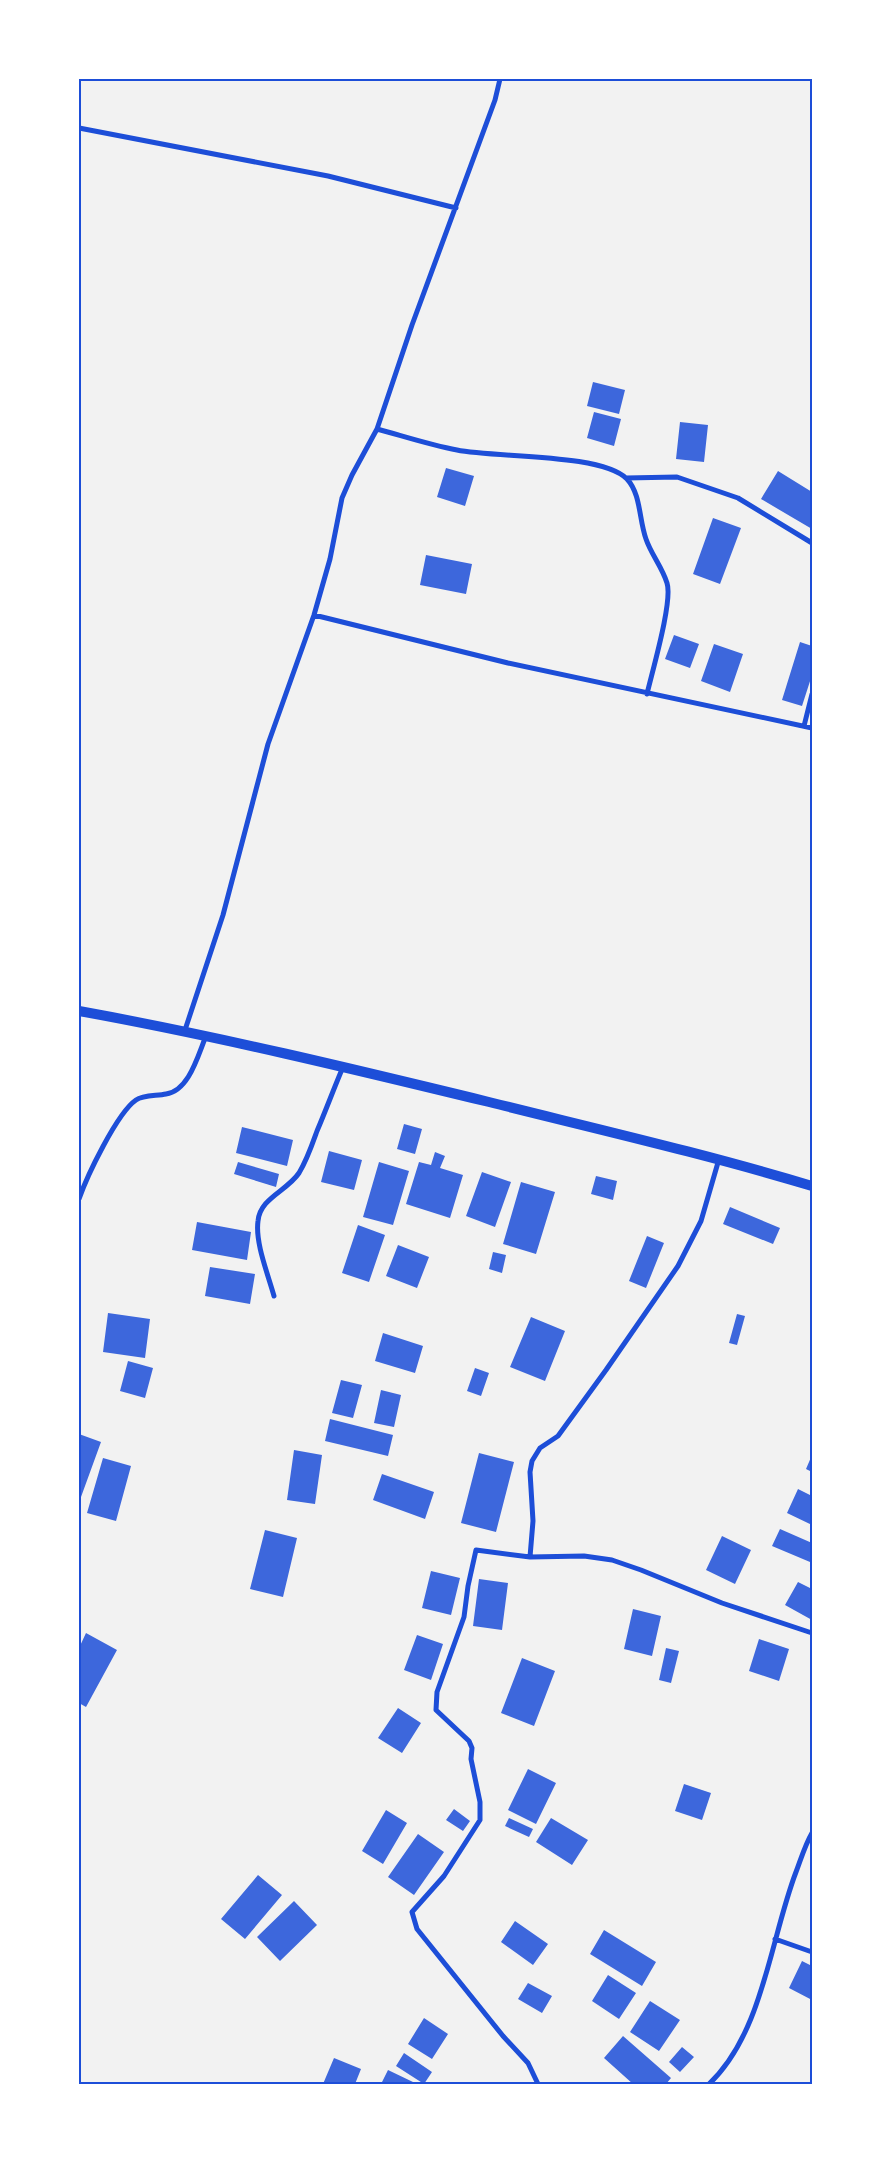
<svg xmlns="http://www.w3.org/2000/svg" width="891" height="2163" font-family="Karla,sans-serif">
<rect width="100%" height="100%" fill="#f2f2f2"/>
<path fill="#3d67dc" d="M593,382l32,8 -6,24 -32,-8z
M594,412l27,7 -7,27 -27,-8z
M680,422l28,3 -4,37 -28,-3z
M446,468l28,8 -9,30 -28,-9z
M778,471l34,21v37l-51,-30z
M713,518l28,10 -21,56 -27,-10z
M426,555l46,9 -6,30 -46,-9z
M674,635l25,9 -9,24 -25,-9z
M800,642l12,4v29l-10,31 -20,-6z
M714,644l29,10 -13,38 -29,-11z
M404,1124l18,5 -7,25 -18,-5z
M242,1127l51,13 -6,26 -51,-13z
M329,1151l33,9 -8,30 -33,-8z
M435,1152l10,4 -5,12 23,7 -13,43 -44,-14 13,-42 12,3z
M238,1162l41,12 -3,13 -42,-13z
M379,1162l30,9 -16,54 -30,-8z
M482,1172l29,10 -16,45 -29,-11z
M596,1176l21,5 -4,19 -22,-6z
M521,1182l34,10 -19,62 -33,-10z
M730,1207l50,21 -7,16 -50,-20z
M197,1222l54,10 -4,28 -55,-10z
M358,1225l27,10 -16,47 -27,-9z
M647,1236l17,7 -18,45 -17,-7z
M398,1245l31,12 -12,31 -31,-12z
M493,1252l13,3 -4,18 -13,-4z
M210,1267l45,7 -5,30 -45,-8z
M108,1313l42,6 -5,39 -42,-6z
M737,1314l8,2 -8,29 -8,-2z
M531,1317l34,14 -20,50 -35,-14z
M383,1333l40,13 -8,27 -40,-12z
M128,1361l25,7 -8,30 -25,-7z
M475,1368l14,5 -8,23 -14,-5z
M341,1380l21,5 -9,33 -21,-5z
M381,1390l20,5 -7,32 -20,-4z
M330,1419l63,16 -5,21 -63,-15z
M79,1434l22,8 -20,55 -2,-1z
M294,1450l28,5 -7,49 -28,-4z
M479,1453l35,9 -18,70 -35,-9z
M812,1455v17l-6,-3z
M103,1458l28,8 -15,55 -29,-8z
M382,1474l52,18 -9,27 -52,-19z
M798,1489l14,7v29l-25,-12z
M780,1529l32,14v14l-2,5 -38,-16z
M265,1530l32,8 -14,59 -33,-8z
M722,1536l29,14 -16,34 -29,-14z
M431,1571l29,7 -9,37 -29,-7z
M479,1579l29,4 -6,47 -29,-4z
M798,1582l14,7v31l-27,-15z
M633,1609l28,7 -9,40 -28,-7z
M86,1633l31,17 -31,57 -7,-4v-55z
M417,1635l26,9 -12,36 -27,-10z
M759,1639l30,10 -10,32 -30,-10z
M666,1648l13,3 -8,32 -12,-3z
M522,1658l33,13 -21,55 -33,-13z
M398,1708l23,15 -19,30 -24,-15z
M528,1769l28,14 -20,41 -28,-14z
M684,1784l27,9 -9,27 -27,-9z
M454,1809l16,12 -7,10 -17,-11z
M386,1810l21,13 -24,41 -21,-13z
M509,1818l24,11 -4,8 -24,-11z
M551,1818l37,22 -16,25 -36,-23z
M418,1834l26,18 -30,43 -26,-18z
M258,1875l24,20 -37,44 -24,-20z
M294,1901l23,24 -37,36 -23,-24z
M515,1921l33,23 -15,21 -32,-23z
M604,1930l52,32 -14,24 -52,-32z
M802,1961l10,5v34l-23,-12z
M608,1975l28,18 -17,26 -27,-18z
M528,1983l24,13 -10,17 -24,-14z
M650,2001l30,19 -21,31 -29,-19z
M424,2018l24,16 -16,25 -24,-15z
M623,2036l48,42 -5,6h-33l-29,-26z
M682,2047l12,10 -14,15 -11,-10z
M404,2053l28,19 -8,12 -28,-18z
M334,2058l27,11 -6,15h-32z
M388,2070l25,12 -1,2h-31z"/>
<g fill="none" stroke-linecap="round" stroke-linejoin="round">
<path stroke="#1d4ed8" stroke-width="5" d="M79,128l249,48 128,32
M377,429c26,7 53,16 80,21 38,8 144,3 170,29 14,15 12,41 19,60 5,15 16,28 21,44 6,18 -15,89 -20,111
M626,478l51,-1 61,21 74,45
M314,615l194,48 304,65
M804,726l8,-32
M185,1030l38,-115 45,-171 46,-129 16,-56 12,-61 10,-23 25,-46 35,-104 83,-225 5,-21
M79,1199c8,-23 38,-86 57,-99 7,-5 21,-4 30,-6 23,-3 32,-39 40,-58
M274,1296c-6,-22 -19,-53 -16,-75 2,-23 29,-30 41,-48 8,-13 13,-28 18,-42 9,-21 17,-43 26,-64
M530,1557l3,-36 -3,-49 2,-11 8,-13 18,-12 48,-66 72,-104 23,-45 18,-62
M775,1939l37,13
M538,2084l-10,-21 -25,-27 -86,-107 -5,-17 32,-36 36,-56v-18l-9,-43 1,-11 -3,-7 -33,-31 1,-18 27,-75 4,-31 8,-36 54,7 54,-1 28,4 29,10 81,33 90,30
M709,2084c54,-51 61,-144 87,-212 5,-13 9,-27 16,-39"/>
<path stroke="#1d4ed8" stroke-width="10" d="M79,1011c138,25 274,58 410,91 108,27 217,52 323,84"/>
</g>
<rect width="891" height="2163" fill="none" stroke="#ffffff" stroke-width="160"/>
<rect x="80" y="80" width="731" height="2003" fill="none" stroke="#1d4ed8" stroke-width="2"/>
</svg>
